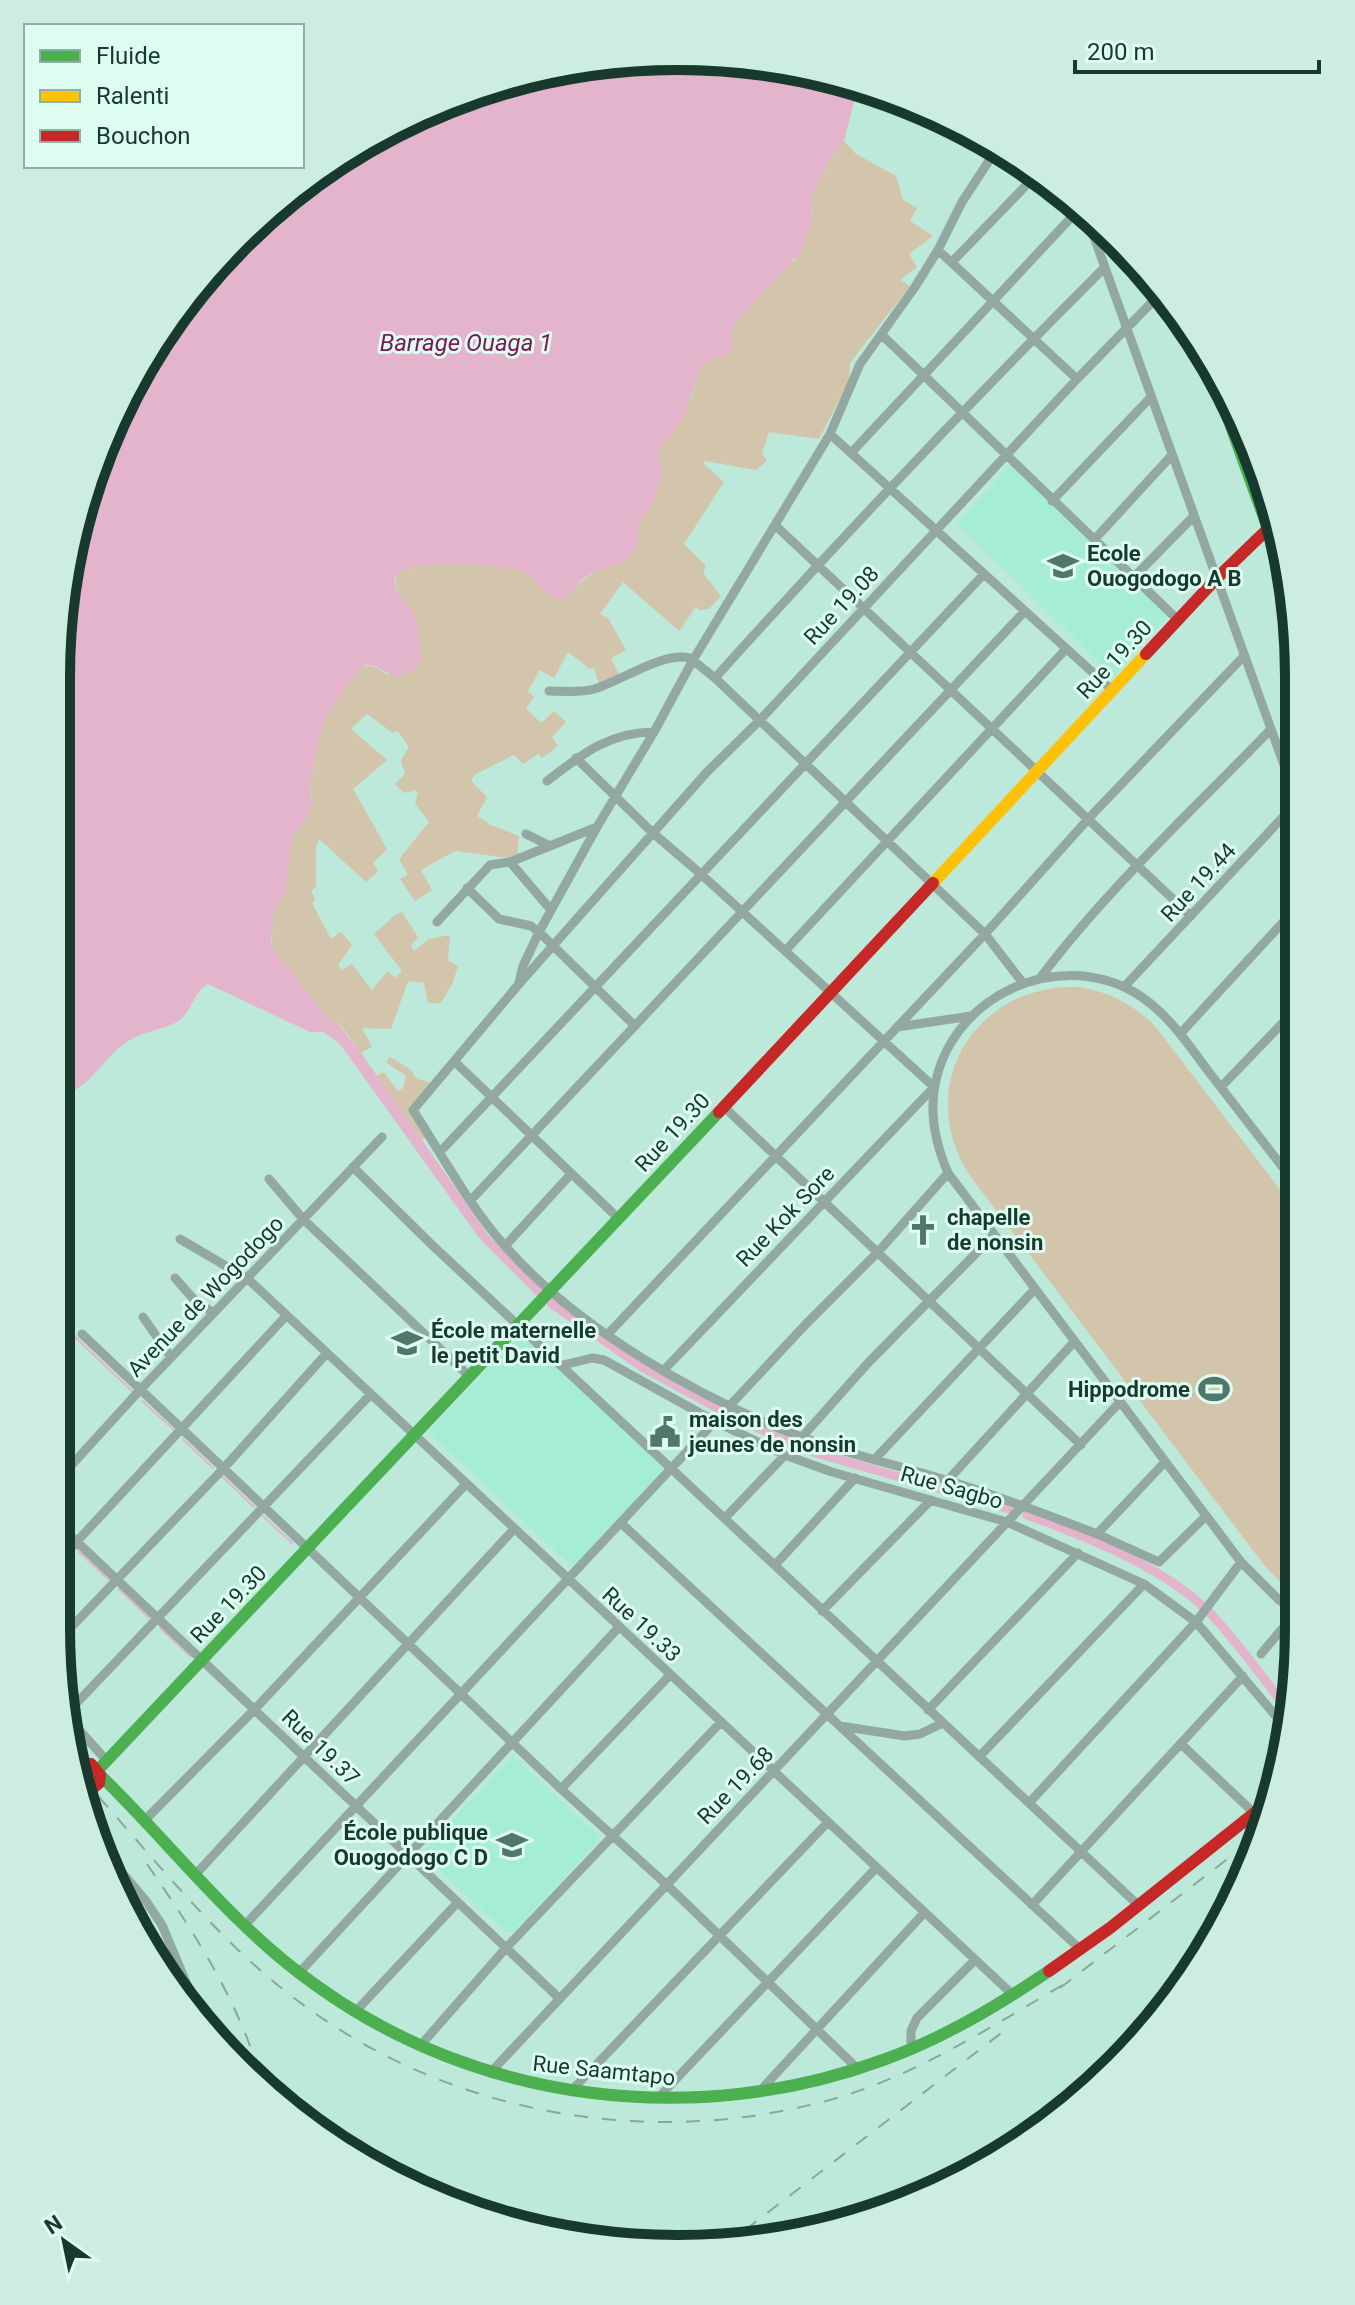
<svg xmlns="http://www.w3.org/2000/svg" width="1355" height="2305" font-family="Roboto,sans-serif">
<rect width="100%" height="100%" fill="#bce9d9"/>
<path fill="#a6edd5" d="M1012,463l161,147 -60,66 -156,-153z
M523,1331l147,137 -95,101 -147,-137z
M513,1756l86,80 1,4 -87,92h-7l-81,-75 -1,-7z"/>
<path fill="#d3c5ab" d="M844,141l12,13 40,22 7,24 14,8 -7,13 23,15 -24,18 8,13 -17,13 10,6 -60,77 -1,18 -30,58 -50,-7 -7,22 5,7 -11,9 -51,-9 -2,2 21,19 -40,62 22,22 -3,7 18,23 -12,13 -10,1 -3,-3 -17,24 -56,-49 -23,32 8,4 18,32 -15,8 10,21 -21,8 -6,-19 -4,1 -22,-17 -14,26 -14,-8 -12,21 6,6 -8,11 15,15 13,-12 12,11 -14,15 6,9 -16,12 -4,-4 -15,10 -9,-9 -40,20 -3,6 16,16 -10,19 14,9 28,11 -2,23 -62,-8 -34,19 11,20 -17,11 -15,-22 8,-4 -9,-16 30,-37 -14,-19 3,-9 -2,-4 -12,3 -9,-9 10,-10 -4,-14 8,-13 -11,-16 -5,2 -26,-19 -16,15 36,31 -34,29 34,60 -14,14 5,8 -12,11 -47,-43 -3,9v39l-5,3 4,10 -3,3 19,36 10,-7 11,13 -14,20 4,5 10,-6 20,26 16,-19 7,7 7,-7 -28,-37 21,-19 7,-3 16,25 -7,8 3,6 15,-12 21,-4 -2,25 10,6 -5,16 -12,21h-13l-4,-20 -16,-2 -17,48 -29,-1 10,19 -11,6c-7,-9 -14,-22 -23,-29 -4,-2 -8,-3 -11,-6 -16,-15 -44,-48 -53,-69 -8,-15 10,-91 17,-109 9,-21 27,-29 18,-56l15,-64 34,-51c12,-6 19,-2 29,6l34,-18c-3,-24 -6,-36 -18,-58 -4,-7 -9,-14 -7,-22 5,-20 113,-13 130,-5 9,5 14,16 23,21 4,2 12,3 17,4 15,-21 35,-27 58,-37l13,-35 15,-19 11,-35 -5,-16 2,-7c12,-15 27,-38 33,-56 3,-9 2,-17 8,-25 7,-11 23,-8 32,-18l-2,-21 58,-64 6,-3 16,-38 1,-29 17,-33z
M1079,987c31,5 54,17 76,39l143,187v383l-17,-13 -17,-18 -294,-389c-58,-89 5,-193 109,-189z
M390,1057l20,12 7,10 13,3 -21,26 19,28 -6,4 -46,-64 8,-4 14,19 5,-3 3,-12 -20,-14z"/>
<path fill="#e3b4cc" d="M677,56l121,12 60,18 -14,55 -15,20 -17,33 -1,29 -5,15 -7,18 -10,8 -58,64 3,21c-10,10 -24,8 -33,18l-18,52 -23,29 -2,7 5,16 -11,35 -15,19c-1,7 3,17 -1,23 -8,18 -37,20 -52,30 -8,5 -14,19 -22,21 -13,3 -26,-22 -38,-27 -18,-8 -125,-15 -129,6 -2,15 14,25 20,37 5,12 4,29 6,42 -4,14 -13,17 -26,20l-20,-11 -9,-1 -8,5 -34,50 -15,64 3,21 -4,11 -16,22 -6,53 -12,19 -3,31 3,8 55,71 9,4 23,29 128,183 55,55 -6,6 -58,-58 -140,-195 -17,-12h-13l-102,-48c-15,8 -16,29 -31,38 -15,8 -33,9 -47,18 -18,10 -29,29 -45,43 -11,8 -20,13 -28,24v-471l32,-158 72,-145 77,-95 94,-77 28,-15 3,1 2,-4 74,-40 117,-35z"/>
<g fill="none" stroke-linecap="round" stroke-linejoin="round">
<path stroke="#e3b4cc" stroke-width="2" d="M56,1319l76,72
M142,1401l31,28
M183,1439l30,29
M223,1477l31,30
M263,1516l29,27
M56,1530l13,12
M78,1551l31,29
M119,1589l30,29
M160,1628l30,28"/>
<path stroke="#e3b4cc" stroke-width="9" d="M551,1303l91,64 79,43
M733,1416l73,34 207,60
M1027,1515c58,21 136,52 180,95 30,30 55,68 82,101"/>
<path stroke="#92a8a0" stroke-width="9" d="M1085,212l213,592
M938,250l139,129
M952,262l86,-89
M1160,294l-83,85 -317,341 -53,52 -188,212 -106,126c29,45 56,96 92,136 73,83 195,153 299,192 47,17 97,28 145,43 50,15 99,34 148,53l68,-72
M882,335l296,285
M830,434l282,256
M851,453l229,-245
M1052,501l99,-104
M776,526l415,390
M1094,540l78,-85
M1134,577l59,-60
M715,678c126,-140 256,-277 389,-410
M549,691c14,0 31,2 45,-2 26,-7 69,-38 96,-31l25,20 270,256 38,49
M576,758l77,75 49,42 232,212 -271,284
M547,781c34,-26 62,-49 107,-49
M526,834l24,12
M510,862l87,-35
M467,888l32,31 32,7 8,6 96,94
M437,922l53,-57 20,-3 41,48
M785,951l281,-302
M1040,978c68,-90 153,-168 231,-249
M519,982l4,-16 16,-34 58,-105 57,-95 39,-72 137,-226 30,-70 55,-77 23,-37 24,-48 36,-55
M1124,987l174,-186
M897,1027l74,-11
M1180,1034l118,-128
M454,1061l165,158
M1221,1087l77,-80
M723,1106l358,339
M440,1152l544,-578
M353,1167l78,77 706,660
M269,1179l34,40 167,158
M1298,1187c-29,-37 -57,-74 -86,-111 -23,-30 -44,-64 -78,-84 -78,-44 -182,4 -199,93 -6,31 1,60 13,88l293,389 38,38 19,12
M471,1200l554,-589
M180,1239l68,40 764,715
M505,1246l66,-72
M175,1278l21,24 18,11
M143,1317l28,40
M82,1334l479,455 105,95 192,185
M608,1334l377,-400 104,-116 155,-162
M563,1365l29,-7 12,2 112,62 69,33 47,17 175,50 137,62 52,38 90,106
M802,1437l66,-74 125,-127
M874,1460l160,-170
M948,1480l126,-138
M56,1482l84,-92 242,-253
M725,1518l60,-63
M56,1522l504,477
M622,1524l458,425
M1097,1534l62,28 47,-46
M56,1564l230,-248
M775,1565l80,-87
M822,1611l109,-111
M58,1641l165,-172 104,-116
M1261,1654l36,-43
M70,1710l301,-316
M928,1710l150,-157
M72,1722l35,39
M840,1726l65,10 15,-2 23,-11
M1181,1744l73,69
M979,1757l165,-173
M561,1789l109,-114
M1029,1803l167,-181 45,-60
M145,1820l110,-111 211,-225
M98,1844l48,57 16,24 42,100
M195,1875l319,-346
M1032,1905l211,-229
M244,1926l562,-602 72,-72 70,-79
M299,1973l320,-346
M356,2011l102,-109
M420,2046l86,-98 215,-226
M911,2049v-18l6,-13 58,-58
M490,2073l630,-671
M572,2090l256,-268
M759,2092l165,-179
M658,2098l218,-230"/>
<path stroke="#4caf50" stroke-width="12" d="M1204,352l83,229
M1243,426l30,85
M98,1770l621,-658
M100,1775c72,70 134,153 217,211 162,117 379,143 566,74 59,-21 114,-54 166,-89"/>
<path stroke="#ffc107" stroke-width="12" d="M933,883l213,-229"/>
<path stroke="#c62828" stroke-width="12" d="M1146,654l70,-75 59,-57
M719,1112l214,-229
M79,1766l12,-2 9,11 -1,8 -15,12
M1049,1971l61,-43 162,-129"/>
<path stroke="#8da69d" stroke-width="2" stroke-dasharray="14 14" stroke-linecap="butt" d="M80,1776c73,80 140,170 229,233 151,109 352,141 531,88 80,-24 154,-72 226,-114
M147,1864c48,70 89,132 114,214
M1060,1988l205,-158
M723,2247l286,-220"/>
</g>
<defs>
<symbol id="school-bare" viewBox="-9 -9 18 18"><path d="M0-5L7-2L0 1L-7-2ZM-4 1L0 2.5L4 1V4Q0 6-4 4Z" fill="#51776a" stroke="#defdf1" stroke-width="2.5" paint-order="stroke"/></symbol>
<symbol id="church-bare" viewBox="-9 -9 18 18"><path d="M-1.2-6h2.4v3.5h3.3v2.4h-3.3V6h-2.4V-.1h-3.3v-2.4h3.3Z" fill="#51776a" stroke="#defdf1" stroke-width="2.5" paint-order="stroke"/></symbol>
<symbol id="stadium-bare" viewBox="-9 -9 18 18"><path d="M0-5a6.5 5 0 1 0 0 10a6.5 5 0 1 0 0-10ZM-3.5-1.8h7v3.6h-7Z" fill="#51776a" stroke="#defdf1" stroke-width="2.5" paint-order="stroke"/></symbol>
<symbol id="civic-bare" viewBox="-9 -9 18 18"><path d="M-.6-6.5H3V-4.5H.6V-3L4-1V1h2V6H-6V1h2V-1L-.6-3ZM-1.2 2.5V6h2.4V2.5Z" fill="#51776a" stroke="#defdf1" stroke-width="2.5" paint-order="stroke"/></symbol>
</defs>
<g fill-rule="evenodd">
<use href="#school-bare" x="1041" y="544" width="44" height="44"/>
<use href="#church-bare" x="901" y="1208" width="44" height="44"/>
<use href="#school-bare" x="385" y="1321" width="44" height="44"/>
<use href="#stadium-bare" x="1192" y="1367" width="44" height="44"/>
<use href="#civic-bare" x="643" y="1410" width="44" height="44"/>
<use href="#school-bare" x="490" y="1823" width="44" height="44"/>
</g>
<g text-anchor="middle" stroke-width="6" stroke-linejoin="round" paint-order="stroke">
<g font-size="22" font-weight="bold" fill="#17392e" stroke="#defdf1" text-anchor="start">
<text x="1087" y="561">Ecole<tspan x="1087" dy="25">Ouogodogo A B</tspan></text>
<text x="947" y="1225">chapelle<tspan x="947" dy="25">de nonsin</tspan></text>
<text x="431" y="1338">École maternelle<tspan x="431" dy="25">le petit David</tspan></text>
<text x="1190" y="1397" text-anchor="end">Hippodrome</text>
<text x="689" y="1427">maison des<tspan x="689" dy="25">jeunes de nonsin</tspan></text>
<text x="488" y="1840" text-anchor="end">École publique<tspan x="488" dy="25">Ouogodogo C D</tspan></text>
</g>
<g font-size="22" fill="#17392e" stroke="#defdf1">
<text transform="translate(841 605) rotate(-47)" y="8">Rue 19.08</text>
<text transform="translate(1114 659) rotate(-47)" y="8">Rue 19.30</text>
<text transform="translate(1198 882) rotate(-47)" y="8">Rue 19.44</text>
<text transform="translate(672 1132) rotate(-47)" y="8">Rue 19.30</text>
<text transform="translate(785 1216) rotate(-46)" y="8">Rue Kok Sore</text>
<text transform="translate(205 1296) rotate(-46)" y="8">Avenue de Wogodogo</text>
<text transform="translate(952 1487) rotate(16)" y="8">Rue Sagbo</text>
<text transform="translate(228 1604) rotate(-46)" y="8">Rue 19.30</text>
<text transform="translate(642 1624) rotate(43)" y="8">Rue 19.33</text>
<text transform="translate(321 1747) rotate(44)" y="8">Rue 19.37</text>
<text transform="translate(735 1785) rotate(-46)" y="8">Rue 19.68</text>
<text transform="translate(604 2070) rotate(6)" y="8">Rue Saamtapo</text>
</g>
<g font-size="24" font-style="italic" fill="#7b1752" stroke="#defdf1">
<text x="466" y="351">Barrage Ouaga 1</text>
</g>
</g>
<path d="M0 0H1355V2305H0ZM677 70H678A607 607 0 0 1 1285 677V1628A607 607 0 0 1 678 2235H677A607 607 0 0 1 70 1628V677A607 607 0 0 1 677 70Z" fill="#ceede1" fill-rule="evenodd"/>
<path fill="none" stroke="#17392e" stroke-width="10" d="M677 70H678A607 607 0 0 1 1285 677V1628A607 607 0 0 1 678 2235H677A607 607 0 0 1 70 1628V677A607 607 0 0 1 677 70Z"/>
<rect x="24" y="24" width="280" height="144" fill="#defdf1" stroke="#8eafa3" stroke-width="2"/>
<rect x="40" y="50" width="40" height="12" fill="#4caf50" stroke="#8eafa3" stroke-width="2"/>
<text x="96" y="64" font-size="24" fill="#17392e">Fluide</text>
<rect x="40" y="90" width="40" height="12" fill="#ffc107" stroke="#8eafa3" stroke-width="2"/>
<text x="96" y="104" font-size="24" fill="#17392e">Ralenti</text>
<rect x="40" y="130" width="40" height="12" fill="#c62828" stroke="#8eafa3" stroke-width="2"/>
<text x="96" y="144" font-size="24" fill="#17392e">Bouchon</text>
<g transform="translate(64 2241) rotate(327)" stroke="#defdf1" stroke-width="6" paint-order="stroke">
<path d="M0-6L14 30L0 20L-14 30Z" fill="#17392e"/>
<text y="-12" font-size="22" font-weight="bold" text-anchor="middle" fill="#17392e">N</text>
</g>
<path d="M1075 60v12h244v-12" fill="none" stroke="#17392e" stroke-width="4"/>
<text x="1087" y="60" font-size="24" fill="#17392e" stroke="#defdf1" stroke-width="6" paint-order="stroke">200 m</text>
</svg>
